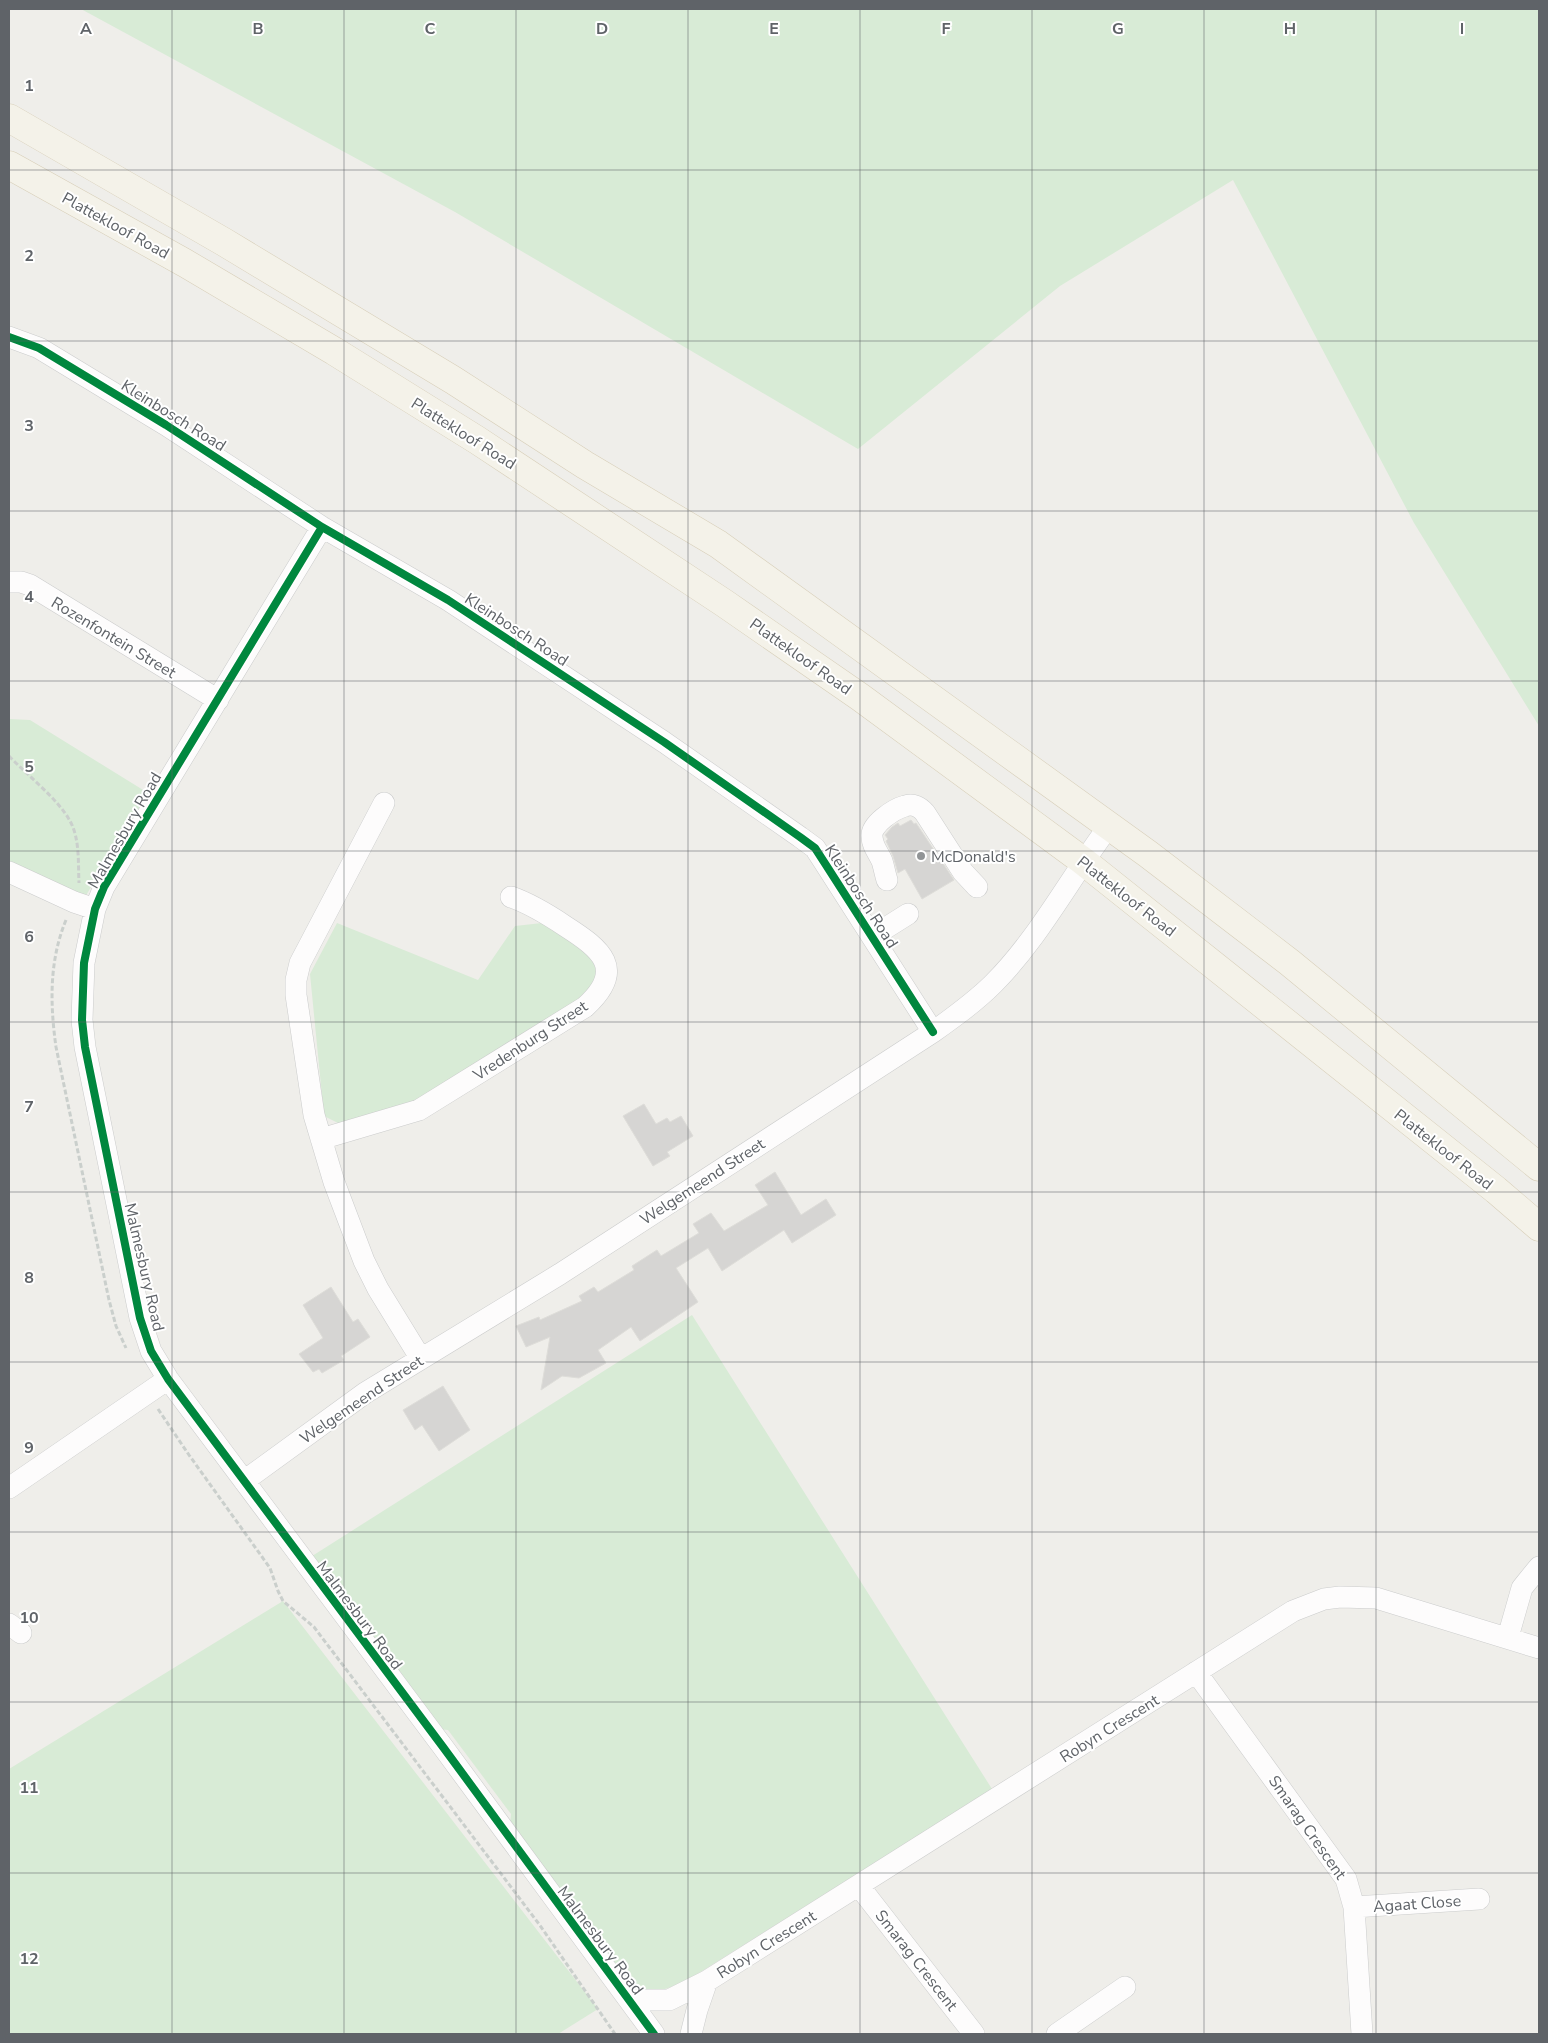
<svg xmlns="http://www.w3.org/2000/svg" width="1548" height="2043" font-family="'Nunito Sans',sans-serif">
<rect width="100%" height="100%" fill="#efeeea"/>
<path fill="#d8ebd6" d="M81,9h1458v717l-125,-203 -181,-343 -173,106 -202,163 -403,-237z
M9,719l21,1 118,73 -63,104 -76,-30z
M337,923l141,57 37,-54 27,-3 49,31 6,18 -6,22 -170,108 -79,23 -18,-9 -14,-142z
M692,1315l300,474 -301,189c-29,14 -46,22 -70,-7l-111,-147 1,-10 -63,-84 -10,-1 -129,-171z
M283,1601l315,408 -40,25h-549v-265z"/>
<path fill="#d6d5d3" stroke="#deddd9" d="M911,820l3,4 2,-1 38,57 -32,19 -17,-30 -7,4 -5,-17 -7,-15 2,-2 -3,-4 7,-8 6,-4 2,3z
M644,1104l12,20 11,-6 3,4 11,-6 12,20 -26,16 3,4 -17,10 -30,-50z
M775,1172l26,43 25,-16 10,16 -44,28 -8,-13 -62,41 -14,-23 -32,20 22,34 -58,39 -9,-14 -33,23 8,13 -27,15 -17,-2 -21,14 9,-53 -24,10 -10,-21 23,-9 1,3 42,-19 -3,-5 15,-9 4,5 36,-22 -2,-4 25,-16 4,6 38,-23 -6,-9 18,-11 13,18 44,-26 -13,-20z
M331,1287l22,35 5,-3 12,18 -29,19 3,4 -22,13 -3,-4 -6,3 -14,-18 24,-16 -20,-33z
M443,1386l27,44 -31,21 -17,-26 -7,5 -12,-20z"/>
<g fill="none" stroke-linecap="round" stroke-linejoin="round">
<defs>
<path id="minor" d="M9,337l30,11 127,77 156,102 126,73 216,142 136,95 15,11 11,17 107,167
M322,527l-218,360 -9,22 -11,54 -2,57 3,27 55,271 11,33 17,28 275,368 211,287
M9,582h12l9,3 188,115
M384,803l-84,160 -4,17v15l18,120 20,67 30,79 14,28 43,70
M9,872l65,30 21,7
M887,880c-2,-6 -3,-13 -5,-19 -4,-9 -10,-15 -10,-25 -1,-12 22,-27 33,-30 8,-3 15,1 20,7l38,59 14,15
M873,936l35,-22
M321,1139l98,-29 166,-103c42,-38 16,-58 -20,-81 -18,-12 -34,-22 -54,-29
M244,1481l121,-88 195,-119 373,-242c21,-15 42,-30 60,-48 46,-46 77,-106 116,-158
M9,1488l159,-109
M9,1624l12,9
M1508,1637l14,-49 17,-21
M1196,1672l150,207 8,28 8,127
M859,1886l115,148
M1354,1907l125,-8
M629,2000h40l38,-19 586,-370 31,-12 16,-2 36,1 163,50
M691,2034l6,-24 10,-29
M1057,2034l68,-47"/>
<path id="major" d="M9,118l215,124 229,138 132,85 133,79 430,310 141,108 250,205
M9,165l176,98 149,88 143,89 247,163 136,94 223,164 413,329 43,37"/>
</defs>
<use href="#minor" stroke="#cbcccc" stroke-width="22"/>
<use href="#major" stroke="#d7ceb8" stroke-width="29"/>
<path stroke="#cacfcc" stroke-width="3" stroke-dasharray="5 2.5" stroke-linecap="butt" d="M9,756c17,18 50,44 61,65 10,18 8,42 9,62
M66,920c-17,41 -16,84 -10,127l53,253 7,26 10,22
M158,1409l31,46 81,113 8,23 5,10 31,26 225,297 76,110"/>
<use href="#minor" stroke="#fdfcfc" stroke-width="21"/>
<use href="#major" stroke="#f4f2e9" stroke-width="28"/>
<defs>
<path id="cycleway" d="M9,337l30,11 127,77 156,102 126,73 216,142 136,95 15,11 11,17 107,167
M322,527l-218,360 -9,22 -11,54 -2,57 3,27 55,271 11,33 17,28 275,368 211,287"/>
</defs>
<use href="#cycleway" stroke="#fff" stroke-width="11"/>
<use href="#cycleway" stroke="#00873e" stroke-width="8"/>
</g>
<path fill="none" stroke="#5f6368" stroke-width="1" stroke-opacity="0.55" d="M172,9v2025M344,9v2025M516,9v2025M688,9v2025M860,9v2025M1032,9v2025M1204,9v2025M1376,9v2025M9,170h1530M9,341h1530M9,511h1530M9,681h1530M9,851h1530M9,1022h1530M9,1192h1530M9,1362h1530M9,1532h1530M9,1702h1530M9,1873h1530"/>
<circle fill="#919496" stroke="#fff" stroke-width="2" cx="921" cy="856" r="5"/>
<g text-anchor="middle" stroke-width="4" stroke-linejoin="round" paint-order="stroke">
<g font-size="16" fill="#5f6368" stroke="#fff">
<text transform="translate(116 225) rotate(29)" y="6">Plattekloof Road</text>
<text transform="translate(174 415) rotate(32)" y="6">Kleinbosch Road</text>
<text transform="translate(464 433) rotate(32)" y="6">Plattekloof Road</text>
<text transform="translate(517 629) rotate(33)" y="6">Kleinbosch Road</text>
<text transform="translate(114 637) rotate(31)" y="6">Rozenfontein Street</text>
<text transform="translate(801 656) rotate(35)" y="6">Plattekloof Road</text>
<text transform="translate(124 830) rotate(-60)" y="6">Malmesbury Road</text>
<text transform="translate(862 896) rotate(57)" y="6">Kleinbosch Road</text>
<text transform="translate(1127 896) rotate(38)" y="6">Plattekloof Road</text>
<text transform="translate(530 1040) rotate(-33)" y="6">Vredenburg Street</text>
<text transform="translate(1444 1149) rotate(38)" y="6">Plattekloof Road</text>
<text transform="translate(702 1181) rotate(-33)" y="6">Welgemeend Street</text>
<text transform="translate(145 1267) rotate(77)" y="6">Malmesbury Road</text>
<text transform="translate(361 1399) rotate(-34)" y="6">Welgemeend Street</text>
<text transform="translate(360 1615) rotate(53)" y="6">Malmesbury Road</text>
<text transform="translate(1109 1728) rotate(-32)" y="6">Robyn Crescent</text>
<text transform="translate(1308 1827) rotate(55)" y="6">Smarag Crescent</text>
<text transform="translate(1417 1903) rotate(-4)" y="6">Agaat Close</text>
<text transform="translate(601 1940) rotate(53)" y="6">Malmesbury Road</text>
<text transform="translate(766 1944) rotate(-32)" y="6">Robyn Crescent</text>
<text transform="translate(917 1960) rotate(52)" y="6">Smarag Crescent</text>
</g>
<g font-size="16" fill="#5f6368" stroke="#fff" text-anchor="start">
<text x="931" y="862">McDonald's</text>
</g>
</g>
<g font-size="16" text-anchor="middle" font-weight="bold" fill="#5f6368" stroke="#fff" stroke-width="4" stroke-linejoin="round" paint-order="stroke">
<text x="86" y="34">A</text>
<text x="258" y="34">B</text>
<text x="430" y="34">C</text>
<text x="602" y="34">D</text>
<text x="774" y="34">E</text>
<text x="946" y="34">F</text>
<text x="1118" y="34">G</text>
<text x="1290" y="34">H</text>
<text x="1462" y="34">I</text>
<text x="29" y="91">1</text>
<text x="29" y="261">2</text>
<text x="29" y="431">3</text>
<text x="29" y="602">4</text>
<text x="29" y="772">5</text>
<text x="29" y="942">6</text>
<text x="29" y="1112">7</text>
<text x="29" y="1283">8</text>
<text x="29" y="1453">9</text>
<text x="29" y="1623">10</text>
<text x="29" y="1793">11</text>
<text x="29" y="1964">12</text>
</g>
<rect width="1548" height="2043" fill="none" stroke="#5f6368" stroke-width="20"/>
</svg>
